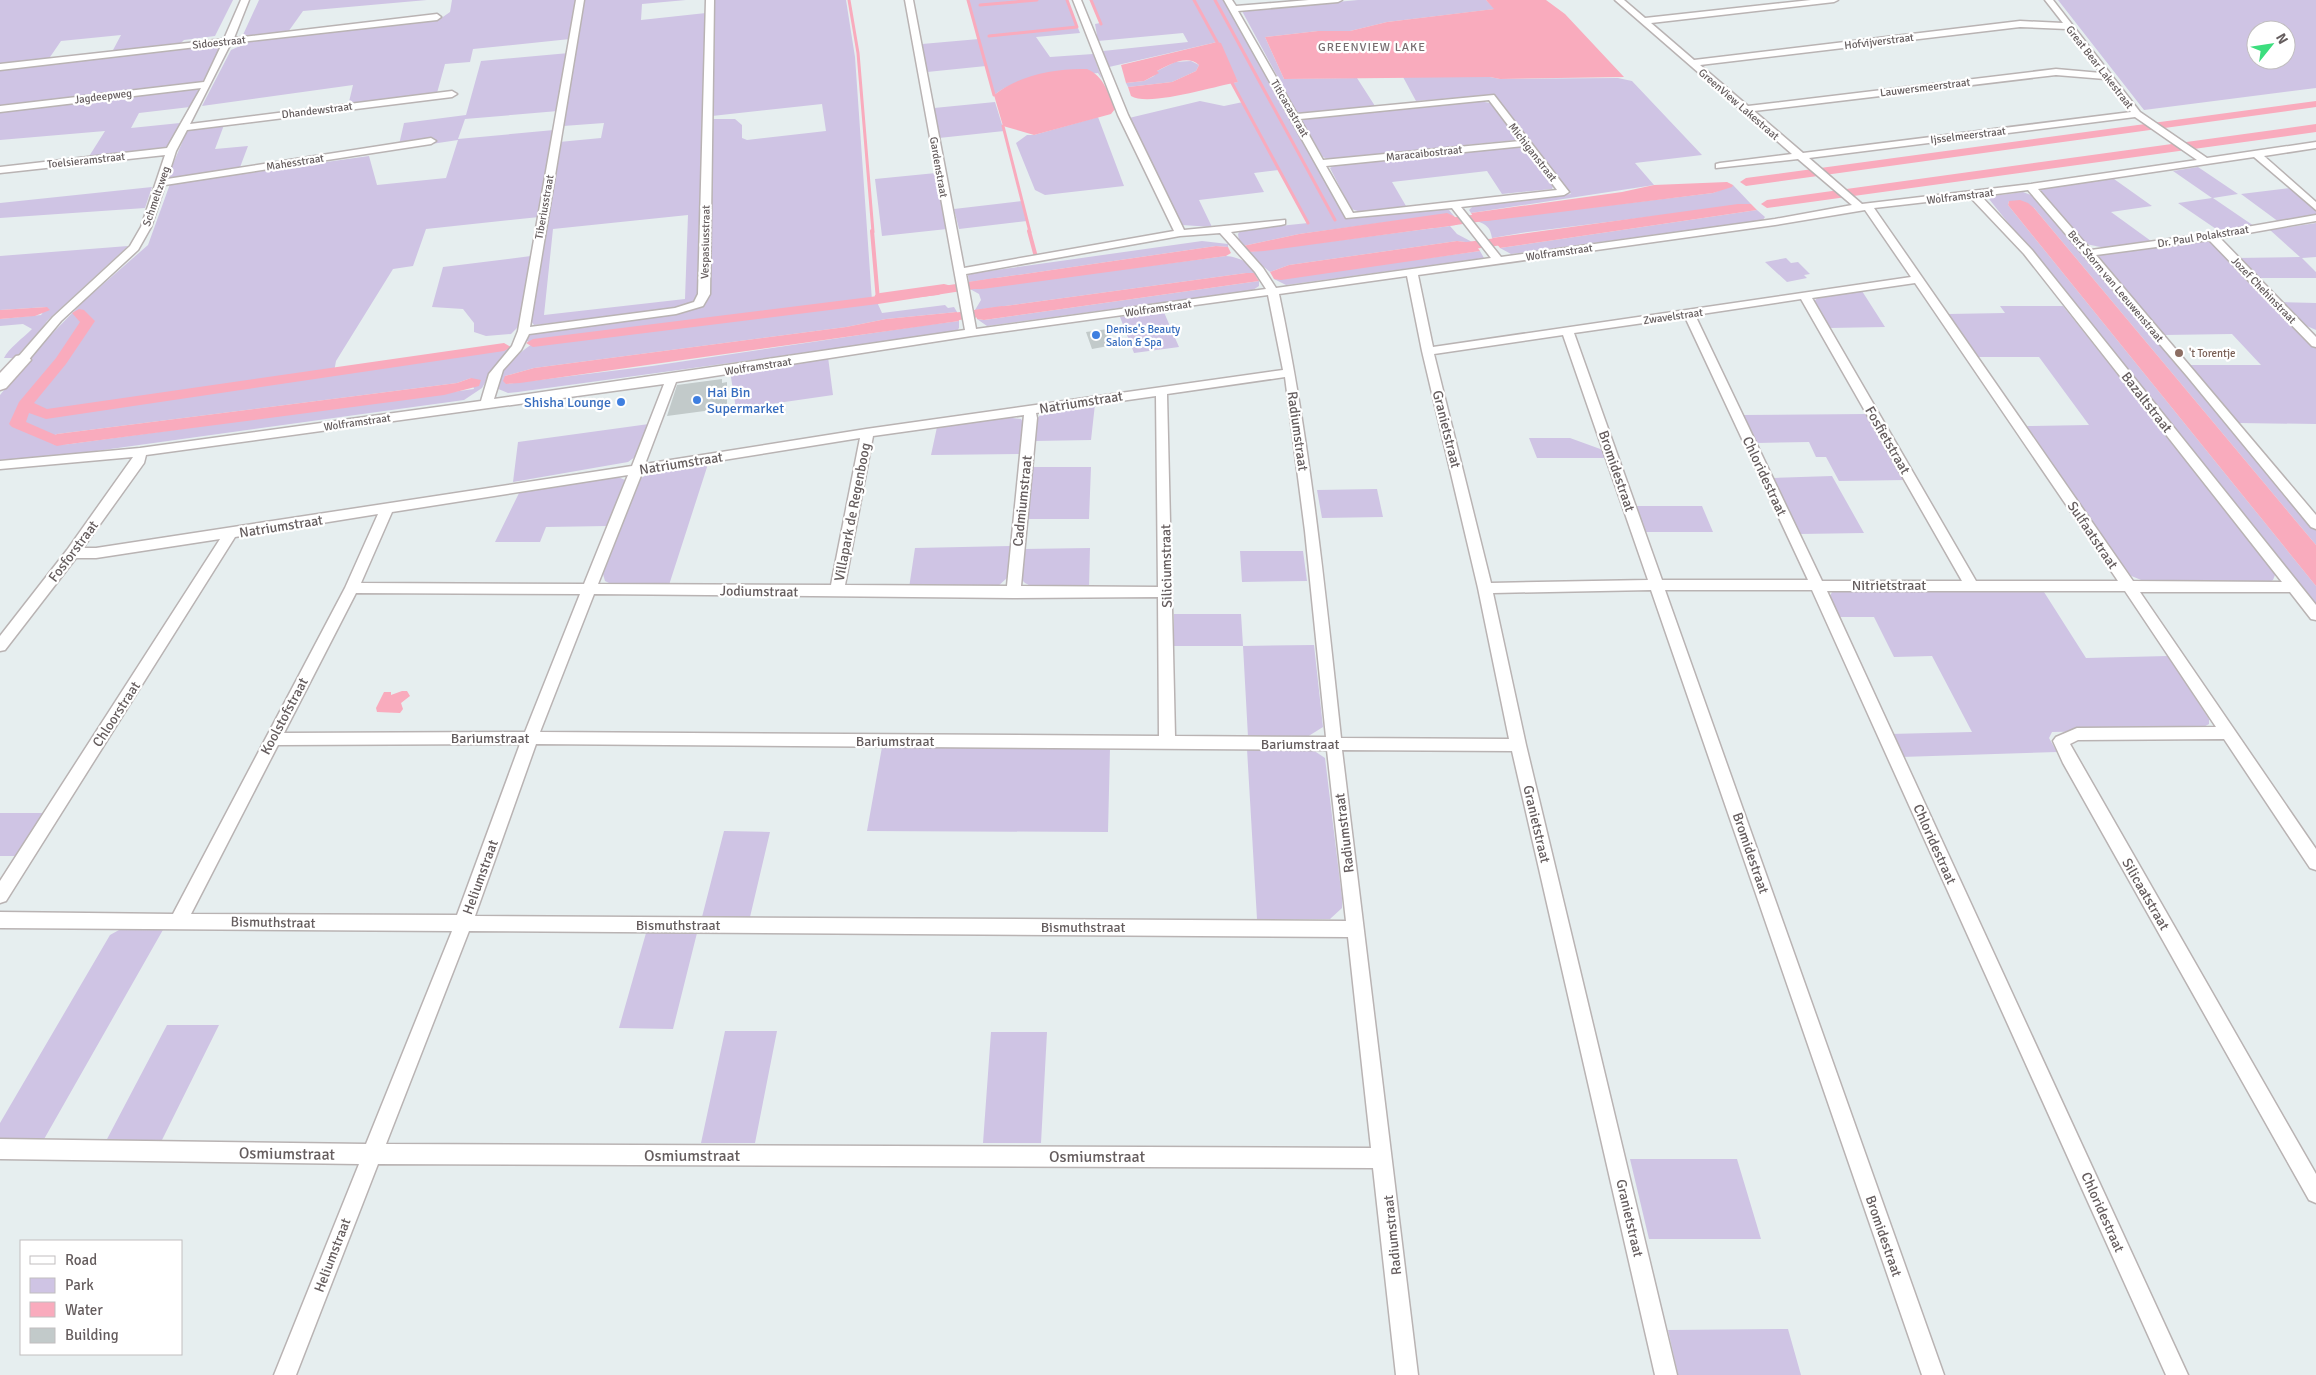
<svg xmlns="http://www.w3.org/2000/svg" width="2316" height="1375" font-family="Signika,sans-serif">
<rect width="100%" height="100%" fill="#e6eeef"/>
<path fill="#cfc4e4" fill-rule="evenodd" d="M0,0h233l-18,36 -31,4 -4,4 -68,8 9,-17 -60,6 -13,19 -48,5z
M259,0h168l-124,11 -15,21 -46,5z
M452,0h125l-7,39 -97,10 -3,13 -25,2 -8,29 -89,13 5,-21 -151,21 29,-56 18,-8 12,-2 179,-21 10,-7z
M584,0h102l-44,4 -1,16 65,-7 -7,283 -3,6 -14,6 -148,17 -4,-5 29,-178 42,-4 3,-15 -41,3zM688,215l-3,84 -141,16 9,-86z
M713,0h133l9,57 17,244 5,1 5,11 63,-8 3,3 6,-1 3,5 -71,7 -40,8 -312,41 -29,8 1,8 146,-18 275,-41 32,-4v7l-3,4 -438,60 -10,1 -12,-5c5,-19 20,-33 36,-44l-5,-3v-4l7,-4 149,-20c12,-3 21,-6 25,-18l5,-176h22l7,6v13l5,2 79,-9 -4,-27 -110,12z
M968,0h99l13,33 -44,4 14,20 43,-3 9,25 -4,-6c-34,4 -76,0 -104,22l-8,-29 -59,6 -5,-28 57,-5z
M1091,0h132l123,219 98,-10 5,1 5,6 -7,-2 -148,20 -56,12 -4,-5 -1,-7 3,-4 67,-7 -29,-53 -25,3 10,19 -65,8 13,27 -30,-2 -5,-3 -48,-104 71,-17 24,5 19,-4 -11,-19 6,-1 -21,-40 -108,25 -6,-16 85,-9 -5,-9 -85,8 -3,-17 5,-1z
M1358,0h128l9,9 -108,13 -37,9h-32l-53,6 19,42 73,-1 18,28 -76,7 -3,-2 -54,-100z
M2058,0h258v88l-172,22zM2256,30h30v30h-30z
M214,44h5l1,3 -30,60 -51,6 -8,15 49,-5 -13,26 -79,9 17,-27 -105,9v-71z
M569,53l-11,58 -93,8 -7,20 96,-9 -15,87 -113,12 -13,37 -20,3 -57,92 -2,11 176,-25 -2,7 -16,17 -10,17 -18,12 -404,56 -60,4v-65l43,-52 42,-43 63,-55 22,-61 199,-28 8,29 69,-7 12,-38 -60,9 6,-26 62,-8 15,-54zM471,378l3,11 -404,55 -16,1 -7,-6 10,-5 400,-51z
M1191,61l8,4 -3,6 -24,11 -44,5 -2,-4 18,-2 10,-5 3,-5 18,-9z
M1403,77h87l10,2 118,-1 14,3 70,74 -67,8 19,22 -183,28 -2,-3 5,-5 97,-11 -77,-99 -78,6z
M1479,101l11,2 26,34v3l-189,19 -4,-2 -21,-35 1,-3 8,-1z
M995,102l9,29 -65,7 -5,-30z
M1098,117l26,69 -79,9 -10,-5 -19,-47 11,-8h7z
M224,125l-9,24 33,-3 -9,24 -72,8 20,-47z
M1521,146l32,40 -1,3 -50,5 -15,-23 -95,11 14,24 -45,6 -10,-3 -21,-41 5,-3z
M2198,167l40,27 -25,4 41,28 -35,5 -41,-28 34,-5 -39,-27z
M936,173l11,56 -65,7 -7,-57z
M2114,179l38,27 -41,6 40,29 -46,7 -19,-4 -46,-52 3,-4z
M1733,185l18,19 -230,29 -29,5c-2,-11 -5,-13 -15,-17l236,-28z
M152,187l-7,21 -145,10v-15z
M2291,188l25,21v9l-37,4 -38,-28z
M2023,192l13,5 280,333v15l-282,-337 -25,-7 -1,4 308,381v21l-327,-408 4,-3z
M1022,201l5,20 -68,8 -5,-20z
M1757,210l8,7 -2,3 -252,34 -11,-6z
M2316,223v34l-14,1 14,14v6h-59l-20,-20 63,-1 -30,-27z
M1450,226l7,8 17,9 -17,-2 -168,24 -19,7 -18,-15 -3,-5z
M2200,240l15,3 5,4 96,100v77l-77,-1 -50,-58h72l-29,-31 -68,1 -67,-77v-4z
M1202,241l26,3v3l-12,-1 -247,36 -1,-7 7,-2z
M128,246l-81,75 -6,9 -26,28h-11c4,-9 20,-21 28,-29l-9,-5 -23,2v-7l41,-4 6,-8 -47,3v-54z
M1480,251l4,7 -198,27 -12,-6z
M531,256l-12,70 -8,8 -25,2 -12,-4v-9l-11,-14 -31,-2 11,-40z
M1226,256c12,1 27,7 31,20l-11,-3 -271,37 6,-10 -2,-6 -9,-5z
M1786,258l5,5 7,-1 12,12 -6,1 3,3 -20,4 -22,-20z
M1259,281v5l-6,4 -266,36 -10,-7 7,1z
M1862,291l23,36 -56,1 -15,-26 3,-4z
M2281,302l35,1v27l-16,-7z
M2000,306h63l207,259 5,10 -2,5 -6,3 -121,-1 -17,-7 -7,-7 -95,-142 62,-1 -50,-68h-61l-30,-43 57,-1z
M1163,310l16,37 -45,6 -14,-36z
M828,357l5,38 -97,14 -6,-38z
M1095,404l-4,36 -57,1 3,-22 5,-6z
M1867,414l38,66 -66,1 -13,-24h-10l-7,-15 -53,1 -14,-28z
M1005,417l16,2 3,5 -3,30 -90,1 6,-28z
M649,424l-14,33 -7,5 -115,20 5,-40z
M1529,438h41l33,12 3,8h-69z
M709,461l-40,124h-56l-8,-4 -2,-7 38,-96 17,-9z
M1030,467h61l-2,52h-63z
M616,476l9,4v4l-18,42 -61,1 -6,15h-45l26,-53z
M1832,476l32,57 -64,1 -27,-56z
M1377,489l6,28 -61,1 -5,-28z
M1636,506h66l11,26h-67z
M1010,546l-3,32 -10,9 -88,1 6,-40z
M1090,548l-1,40c-14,0 -57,4 -66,-7 -5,-8 -1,-23 0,-32z
M1240,551h63l4,30 -65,1z
M1837,591l207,1 42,66 82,-2 41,63v5l-9,5 -148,3 -3,6 8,14 -156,5 -12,-23 83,-2 -40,-76 -38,1 -20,-40h-35l-9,-21 2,-4z
M1174,614h67l2,32 71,-1 9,82 -16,10h-59l-5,-91h-69z
M882,747l228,2 -2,83 -241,-1z
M1247,749l66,1 12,8 17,140v10l-12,11h-73z
M0,813h44l-28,43h-16z
M724,831l46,1 -20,85h-48z
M127,928h37l-121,213 -43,-1v-17l110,-188 9,-5z
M646,933h51l-24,96 -54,-1z
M167,1025h52l-58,117 -55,-1z
M725,1031h52l-22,112h-54z
M991,1032h56l-6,111h-58z
M1630,1159h107l24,80h-112z
M1788,1329l13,46h-123l-10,-45z"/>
<path fill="#f9abbd" d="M1486,0h60l19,14 59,63 -124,2 -10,-2 -206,2 -19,-42 53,-6h32l37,-9 107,-13z
M1217,42l4,1 17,39c-23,4 -89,25 -107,14l-3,-9 44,-5 24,-11 3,-6c-12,-11 -30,0 -42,6l2,2 -15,8 -18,2 -5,-18z
M1087,69c17,7 21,24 28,40l-4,5 -77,21 -31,-9 -9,-31c25,-20 62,-27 93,-26z
M1727,182l6,3 -1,2 -19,6 -226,28h-11l-5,-8 151,-21 32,-7z
M2020,200l8,3 6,5 282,337v41l-308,-381 1,-4z
M1738,204h13l6,6 -257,38 -8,-10z
M1447,213l7,3 6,7 -4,2 -192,26 -15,1 -6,-6 56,-12z
M1457,241l17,2 6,8 -199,29 -7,-1 -4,-7 19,-7z
M1216,246l12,1 3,6 -5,3 -244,33h-12l-1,-7z
M1246,273h8l5,8 -275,39 -7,-1 -2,-9z
M944,284l8,2 -1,4 -13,5 -61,7 -3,-3 1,-4 5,-2z
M47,307l3,3 -15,6 -35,3v-9z
M957,312l2,9 -439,62 -14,1 -3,-3 2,-5 29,-8 312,-41 40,-8z
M471,378l10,2 -2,6 -35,9 -374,49 -16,1 -7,-6 10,-5 400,-51z
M402,691h5l3,5 -9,7 2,6 -3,4 -23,-1 -1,-4 8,-16h7v3z"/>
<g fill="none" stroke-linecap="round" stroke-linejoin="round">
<path stroke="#f9abbd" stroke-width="3" d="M849,0l9,53 15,179
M968,0l26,95
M1091,0l10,24
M1194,0l23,42
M1215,0l120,220
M980,5l57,-5
M989,36l88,-9 -10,-27
M1232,83l76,140
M1003,126l27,106"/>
<path stroke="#f9abbd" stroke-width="4" d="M872,231l6,69
M1029,231l7,26"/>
<path fill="#f9abbd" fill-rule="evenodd" d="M2316,101v6l-570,79 -6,-4 6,-4z
M2316,124v8l-549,76 -6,-4 6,-4z
M1501,211l5,1 2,3 -2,3 -72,10 -7,-4 7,-4z
M1519,235l5,1 2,3 -2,3 -72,10 -7,-4 7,-4z
M995,278l5,1 2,3 -2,3 -122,19 -345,43 -7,-4 7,-4 345,-43z
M1002,306l5,1 2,3 -2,3 -75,11 -7,-4 7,-4z
M79,309l5,1 11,11 -29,43 -32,39 13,6 457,-66 7,4 -7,4 -458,68 -17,-6 -3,9 32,14 15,-3 6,1 2,4 -2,4 -22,4 -45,-19 -3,-3 10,-22 37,-44 24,-36 -8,-9z"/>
</g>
<path fill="#c2caca" d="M1108,329l6,16 -22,4 -6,-17z
M722,379v4l5,-1v26l-60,8 10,-31z"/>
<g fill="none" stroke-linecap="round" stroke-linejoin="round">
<defs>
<path id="street" d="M241,0h8l-15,38 203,-24 4,3 -4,3 -206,23 -41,81 262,-33 5,3 -5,3 -265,33 -11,21 -9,28 264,-41 5,3 -5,3 -266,41 -14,42 -13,23 -77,71 -35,42h-8v-6l35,-40 77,-71 11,-19 24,-72 -165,18v-6l167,-19 34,-60 -201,24v-6l204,-24 18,-38 -222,26v-6l224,-25z
M576,0h8l-54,327 145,-19 19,-6 4,-8 8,-294h8l-4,294 -7,12 -27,8 -147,20 -8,16 -18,20 -9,29 471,-69 -60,-330h8l51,268 210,-37 -56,-116 -45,-115h8l47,115 56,115 101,-10v4l-4,1 -50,7 32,36 13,20 215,-30 -39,-50 -106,10 -122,-218h8l4,6 73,-6h33l-4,2 -100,9 59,103 197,-19 75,97 -5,3 -103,12 40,50 274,-38 77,-14 -54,-46 -82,9v-4l4,-1 72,-9 -177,-154h9l21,18 166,-18h27l-4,2 -183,21 43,37 326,-39 43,2 -18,-23h8l87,112 67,46 109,-16v6l-52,8 52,46v8l-62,-53 -216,32 53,61 121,-17 104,-18v6l-96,17 96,99v10l-4,-1 -103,-106 -113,15 220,260v14l-5,-2 -124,-151 -159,-186 -47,6 51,54 284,355v15l-5,-1 -21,-27h-150l176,257v21l-6,-2 -86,-129 -146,1 -8,4 246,430v29l-7,-3 -246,-437 -10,-22 3,-4 21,-9 139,-1 -91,-136h-298l361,784h-22l-354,-785h-147l279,785h-22l-271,-785 -158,3 33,152 151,630h-22l-143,-624 -170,-1 76,625h-22l-23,-207 -995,-4 -82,211h-22l85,-211 -359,-5v-20l366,5 86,-213 -452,-3v-16l173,2 172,-326 33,-74 -143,23 -229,364 -6,2v-22l220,-342 -124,19h-20l-71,92 -5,1v-15l67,-86 66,-93 -133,12v-8l140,-13 341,-47 8,-27 23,-28 6,-15zM2020,27l47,2 34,44 -45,-4 -308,37 -48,-41zM2056,75l49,4 26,33 -328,41 -49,-42zM1489,100l31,41 -197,19 -23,-41zM2135,117l62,43 -166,24 -169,20 -53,-46zM1524,146l33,44 -204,23 -27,-47zM1970,197l54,57 258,328 -149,-1 -259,-373zM1865,210l46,67 -478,70 -15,-72 357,-50zM1220,233l35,39 11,17 -290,40 -10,-55 214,-38zM1407,276l15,75 56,237 31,151 -168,-1c-16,-149 -31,-298 -62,-444zM1915,283l203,298h-142l-164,-283zM1268,295l15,75 -417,59 -221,35 31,-82 295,-46zM1801,299l161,282h-140l-127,-266zM1685,317l123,263h-146l-88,-247zM1563,335l85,245 -157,3 -57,-229zM1285,377l20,154 21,206 -151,-1 -8,-342zM664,384l-32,82 -536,82h-13l61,-85 2,-8zM1156,396l2,191 -137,-1 16,-168 -1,-5zM1024,415l-17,171 -162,-1 28,-149zM860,438l-29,147 -233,-1 44,-111zM628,475l-44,109 -223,-1 31,-71zM356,593l224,1 -55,138 -241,1zM594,594l419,4 145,-1 1,139 -619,-4zM520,744l-63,171 -266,-1 87,-169zM536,744l791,6 19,171 -871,-5zM469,931l879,6 23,211 -985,-4z"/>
<path id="secondary" d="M22,355l6,1 3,4 -25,28 -6,2v-17l16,-17z"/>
</defs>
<use href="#street" stroke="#b9b3b3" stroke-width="3"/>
<use href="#secondary" stroke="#bcb4b5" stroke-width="3"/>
<use href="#street" fill="#fff" fill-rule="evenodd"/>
<use href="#secondary" fill="#fff" fill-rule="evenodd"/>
</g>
<g fill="#3f7fe0" stroke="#fff" stroke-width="2">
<circle cx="1096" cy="335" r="5"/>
<circle cx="697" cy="400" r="5"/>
<circle cx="621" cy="402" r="5"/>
</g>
<circle fill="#8d6e63" stroke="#fff" stroke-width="2" cx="2179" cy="353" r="5"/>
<g text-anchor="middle" stroke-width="4.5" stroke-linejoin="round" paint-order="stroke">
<g font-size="11" fill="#655d5e" stroke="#fff">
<text transform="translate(1879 41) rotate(-7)" y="4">Hofvijverstraat</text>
<text transform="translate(219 42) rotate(-6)" y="4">Sidoestraat</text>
<text transform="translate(2100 67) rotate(52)" y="4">Great Bear Lakestraat</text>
<text transform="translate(1925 87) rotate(-7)" y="4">Lauwersmeerstraat</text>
<text transform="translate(103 96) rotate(-7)" y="4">Jagdeepweg</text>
<text transform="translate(1739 104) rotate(41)" y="4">GreenView Lakestraat</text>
<text transform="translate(1290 108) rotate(60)" y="4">Titicacastraat</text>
<text transform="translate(317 110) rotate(-7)" y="4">Dhandewstraat</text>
<text transform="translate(1968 135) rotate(-7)" y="4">Ijsselmeerstraat</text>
<text transform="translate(1533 152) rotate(52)" y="4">Michiganstraat</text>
<text transform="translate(1424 153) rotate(-6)" y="4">Maracaibostraat</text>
<text transform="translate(86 160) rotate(-6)" y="4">Toelsieramstraat</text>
<text transform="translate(295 162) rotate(-9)" y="4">Mahesstraat</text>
<text transform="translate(939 167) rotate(80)" y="4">Gardenstraat</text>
<text transform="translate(156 196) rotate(-71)" y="4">Schmeltzweg</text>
<text transform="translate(1960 196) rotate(-7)" y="4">Wolframstraat</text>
<text transform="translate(544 207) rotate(-80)" y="4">Tiberiusstraat</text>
<text transform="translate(2203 236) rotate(-9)" y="4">Dr. Paul Polakstraat</text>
<text transform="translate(705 242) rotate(-89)" y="4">Vespasiusstraat</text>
<text transform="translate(1559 252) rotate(-8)" y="4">Wolframstraat</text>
<text transform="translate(2116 286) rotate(50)" y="4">Bert Storm van Leeuwenstraat</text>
<text transform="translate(2264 290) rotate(46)" y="4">Jozef Chehinstraat</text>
<text transform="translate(1158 308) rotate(-8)" y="4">Wolframstraat</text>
<text transform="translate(1673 316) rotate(-8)" y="4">Zwavelstraat</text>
<text transform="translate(758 366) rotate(-9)" y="4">Wolframstraat</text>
<text transform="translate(357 422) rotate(-8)" y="4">Wolframstraat</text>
</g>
<g font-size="11" fill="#366cbe" stroke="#fff" text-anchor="start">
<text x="1106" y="333">Denise's Beauty<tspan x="1106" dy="13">Salon &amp; Spa</tspan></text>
</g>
<g font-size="11" fill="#785e54" stroke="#fff" text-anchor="start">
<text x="2189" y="357">'t Torentje</text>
</g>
<g font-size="12" letter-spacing="1" fill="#776e70" stroke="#fff">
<text x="1372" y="51">GREENVIEW LAKE</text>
</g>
<g font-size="14" fill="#366cbe" stroke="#fff" text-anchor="start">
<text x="707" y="397">Hai Bin<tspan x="707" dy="16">Supermarket</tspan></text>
<text x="611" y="407" text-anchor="end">Shisha Lounge</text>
</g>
<g font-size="14" fill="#655d5e" stroke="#fff">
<text transform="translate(1081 402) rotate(-9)" y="5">Natriumstraat</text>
<text transform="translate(2147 402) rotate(52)" y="5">Bazaltstraat</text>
<text transform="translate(1447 429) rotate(76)" y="5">Granietstraat</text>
<text transform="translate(1298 431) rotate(82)" y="5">Radiumstraat</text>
<text transform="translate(1888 440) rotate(60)" y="5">Fosfietstraat</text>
<text transform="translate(681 463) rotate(-9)" y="5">Natriumstraat</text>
<text transform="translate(1617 471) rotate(71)" y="5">Bromidestraat</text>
<text transform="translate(1765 476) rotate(65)" y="5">Chloridestraat</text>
<text transform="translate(1022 501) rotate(-84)" y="5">Cadmiumstraat</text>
<text transform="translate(852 512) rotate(-79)" y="5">Villapark de Regenboog</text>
<text transform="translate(281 526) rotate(-9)" y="5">Natriumstraat</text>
<text transform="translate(2093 535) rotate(56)" y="5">Sulfaatstraat</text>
<text transform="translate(73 551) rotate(-53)" y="5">Fosforstraat</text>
<text transform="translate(1166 566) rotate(-91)" y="5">Siliciumstraat</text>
<text x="1889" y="590">Nitrietstraat</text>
<text transform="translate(759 591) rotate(1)" y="5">Jodiumstraat</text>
<text transform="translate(116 714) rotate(-57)" y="5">Chloorstraat</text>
<text transform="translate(284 716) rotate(-62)" y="5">Koolstofstraat</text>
<text x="490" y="743">Bariumstraat</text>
<text x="895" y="746">Bariumstraat</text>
<text x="1300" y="749">Bariumstraat</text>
<text transform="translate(1537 824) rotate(77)" y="5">Granietstraat</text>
<text transform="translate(1344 833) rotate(-97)" y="5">Radiumstraat</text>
<text transform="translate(1935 844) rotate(66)" y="5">Chloridestraat</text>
<text transform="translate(1751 853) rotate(71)" y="5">Bromidestraat</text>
<text transform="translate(480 877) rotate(-70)" y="5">Heliumstraat</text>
<text transform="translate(2146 894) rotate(60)" y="5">Silicaatstraat</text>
<text transform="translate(273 922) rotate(1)" y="5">Bismuthstraat</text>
<text x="678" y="930">Bismuthstraat</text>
<text x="1083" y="932">Bismuthstraat</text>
<text transform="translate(2103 1212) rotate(66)" y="5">Chloridestraat</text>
<text transform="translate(1630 1218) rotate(77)" y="5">Granietstraat</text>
<text transform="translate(1392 1235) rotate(-96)" y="5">Radiumstraat</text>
<text transform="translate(1884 1236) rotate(71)" y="5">Bromidestraat</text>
<text transform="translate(332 1255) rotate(-69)" y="5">Heliumstraat</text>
</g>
<g font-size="16" fill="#655d5e" stroke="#fff">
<text transform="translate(287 1153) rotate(1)" y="6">Osmiumstraat</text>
<text x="692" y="1161">Osmiumstraat</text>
<text x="1097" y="1162">Osmiumstraat</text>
</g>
</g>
<rect x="20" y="1240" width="162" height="115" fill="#ffffff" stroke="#c1bebf"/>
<rect x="30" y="1256" width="25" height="8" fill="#ffffff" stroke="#c1bebf"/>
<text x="65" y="1265" font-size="15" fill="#655d5e">Road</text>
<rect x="30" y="1278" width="25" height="15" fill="#cfc4e4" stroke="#c1bebf"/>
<text x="65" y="1290" font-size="15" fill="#655d5e">Park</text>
<rect x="30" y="1302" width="25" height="15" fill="#f9abbd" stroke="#c1bebf"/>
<text x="65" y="1315" font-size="15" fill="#655d5e">Water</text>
<rect x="30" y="1328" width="25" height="15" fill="#c2caca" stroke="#c1bebf"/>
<text x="65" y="1340" font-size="15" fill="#655d5e">Building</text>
<g transform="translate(2271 45) rotate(60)"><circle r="24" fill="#ffffff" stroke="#c1bebf"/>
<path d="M0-4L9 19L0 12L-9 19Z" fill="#3cde7e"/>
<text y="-8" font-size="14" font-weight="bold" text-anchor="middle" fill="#655d5e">N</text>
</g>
</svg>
